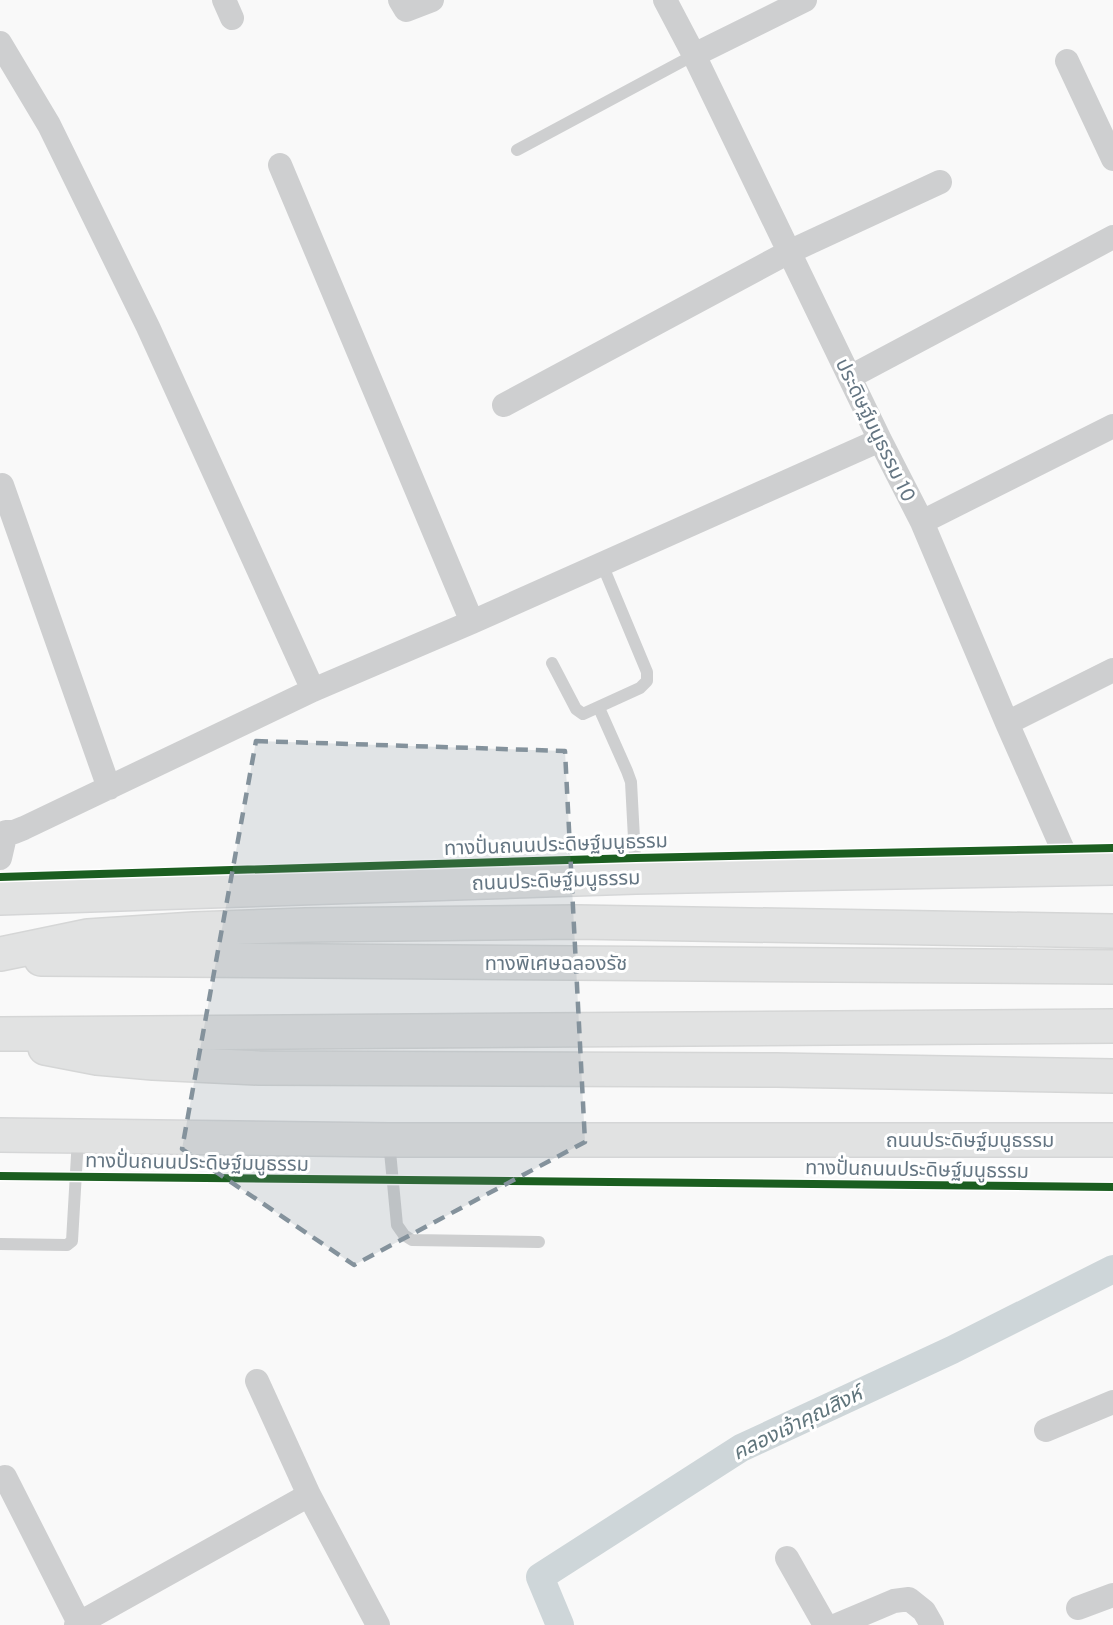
<svg xmlns="http://www.w3.org/2000/svg" width="1113" height="1625" font-family="Overpass,'Noto Sans Thai',sans-serif">
<rect width="100%" height="100%" fill="#f9f9f9"/>
<g fill="none" stroke-linecap="round" stroke-linejoin="round">
<path stroke="#ced6d9" stroke-width="28" d="M560,1625l-20,-48 201,-129 211,-98 161,-81"/>
<defs>
<path id="primary" d="M0,898l636,-21 477,-9
M0,1135l389,5h724"/>
<path id="motorway" d="M0,954l88,-18 106,-7 112,-4 271,-3 536,9
M41,959l1072,8
M0,1034l1113,-8
M45,1048l52,10 56,5 106,5 517,2 337,6"/>
</defs>
<use href="#primary" stroke="#d5d6d7" stroke-width="36"/>
<use href="#motorway" stroke="#d5d6d6" stroke-width="36"/>
<path stroke="#cecfd0" stroke-width="12" d="M517,150l177,-95
M552,663l24,46 7,5 57,-26 7,-7v-9l-45,-108
M599,708l28,63 4,11 5,94
M389,1141l8,84 7,10 8,5 127,2
M0,1244l67,1 5,-4 6,-103"/>
<path stroke="#cecfd0" stroke-width="24" d="M224,0l8,18
M400,0l6,10 26,-10
M665,0l29,55 186,385 42,82 85,201 64,145
M0,43l49,82 99,202 165,363
M694,55l111,-55
M1067,61l46,98
M280,165l192,457
M850,377l263,-140
M504,405l285,-153 151,-70
M2,485l107,303
M922,522l191,-96
M1007,723l106,-53
M6,832h8l10,-4 289,-138 159,-68 408,-182
M0,858l6,-26
M257,1381l52,114 69,130
M1046,1430l67,-28
M5,1477l74,146
M787,1558l38,67
M1078,1608l35,-13
M76,1625l233,-130
M837,1625l57,-24 15,-2 15,12 8,14"/>
<use href="#primary" stroke="#e1e2e2" stroke-width="33"/>
<use href="#motorway" stroke="#e1e2e2" stroke-width="33"/>
<defs>
<path id="cycleway" d="M0,877l636,-19 477,-10
M0,1176l1113,11"/>
</defs>
<use href="#cycleway" stroke="#fff" stroke-width="11"/>
<use href="#cycleway" stroke="#1b5e20" stroke-width="8"/>
</g>
<path fill="#84929c" fill-opacity="0.2" stroke="#84929c" stroke-width="4.5" stroke-dasharray="12 8" stroke-linejoin="round" d="M256,741l309,10 20,391 -231,123 -172,-116z"/>
<g text-anchor="middle" stroke-width="6" stroke-linejoin="round" paint-order="stroke">
<g font-size="20" fill="#657683" stroke="#fff">
<text transform="translate(876 430) rotate(64)" y="7">ประดิษฐ์มนูธรรม 10</text>
<text transform="translate(556 844) rotate(-2)" y="7">ทางปั่นถนนประดิษฐ์มนูธรรม</text>
<text transform="translate(556 880) rotate(-2)" y="7">ถนนประดิษฐ์มนูธรรม</text>
<text x="556" y="970">ทางพิเศษฉลองรัช</text>
<text x="970" y="1147">ถนนประดิษฐ์มนูธรรม</text>
<text transform="translate(197 1162) rotate(1)" y="7">ทางปั่นถนนประดิษฐ์มนูธรรม</text>
<text transform="translate(917 1169) rotate(1)" y="7">ทางปั่นถนนประดิษฐ์มนูธรรม</text>
</g>
<g font-size="21" font-style="italic" fill="#60757c" stroke="#fff">
<text transform="translate(797 1423) rotate(-26)" y="7">คลองเจ้าคุณสิงห์</text>
</g>
</g>
</svg>
